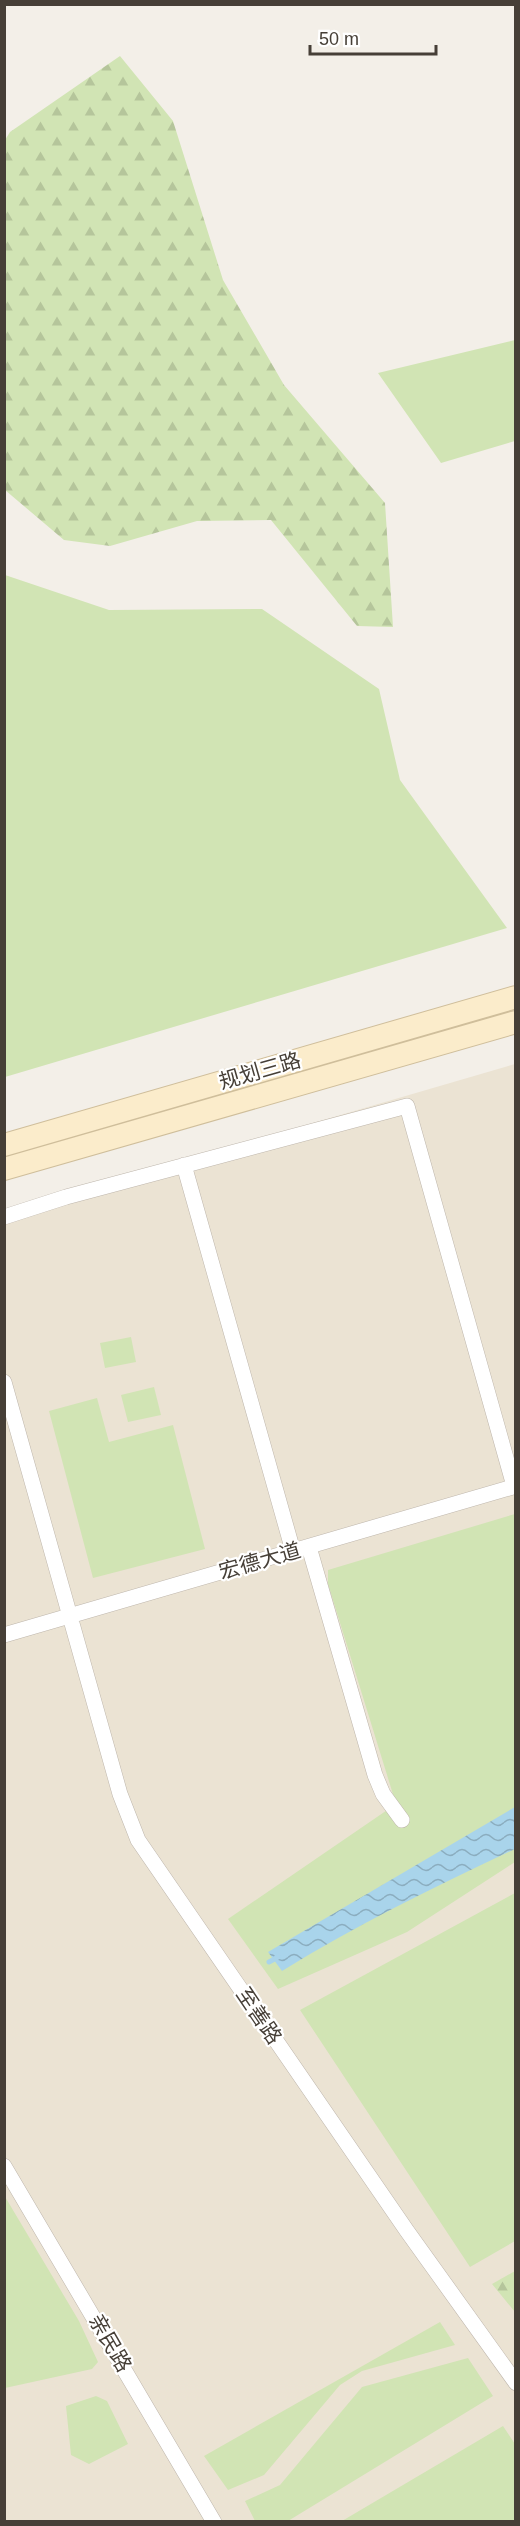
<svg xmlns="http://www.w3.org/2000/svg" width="520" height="2526" font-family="Helvetica,'Noto Sans SC',sans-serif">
<defs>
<pattern id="forest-firs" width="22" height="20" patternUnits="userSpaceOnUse" patternTransform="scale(1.5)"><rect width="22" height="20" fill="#d1e4b4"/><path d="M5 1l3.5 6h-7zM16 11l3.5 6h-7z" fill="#b5c59b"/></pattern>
<pattern id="water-waves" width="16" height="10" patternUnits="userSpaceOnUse" patternTransform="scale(1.5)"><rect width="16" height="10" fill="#a9d4eb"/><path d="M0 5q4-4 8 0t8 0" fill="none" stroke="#8badbf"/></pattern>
</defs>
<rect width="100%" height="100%" fill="#f3efe8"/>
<path fill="#ebe3d3" d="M515,1064v1457l-510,1v-1309z"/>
<path fill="#d1e4b4" d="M515,340v101l-74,22 -63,-90z
M5,575l104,35 153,-1 117,80 21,91 107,148 -502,149z
M131,1337l5,25 -31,6 -5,-25z
M154,1387l7,28 -33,7 -7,-27z
M97,1398l12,44 64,-17 32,124 -112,29 -44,-167z
M515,1514v348l-108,70 -129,57 -50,-70 168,-115 -68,-220v-14z
M515,1893v348l-45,26 -170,-257z
M4,2195l75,126 19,41 -6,7 -87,19z
M440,2322l15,23 -93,26 -22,14 -76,90 -36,15 -24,-34z
M468,2358l25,38 -205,125h-33l-10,-20 35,-16 82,-98z
M96,2396l11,5 21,43 -39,20 -18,-9 -5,-49z
M503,2426l12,18v77h-173z"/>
<path fill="url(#forest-firs)" d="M120,56l53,65 50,159 61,105 101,118 8,124 -36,-1 -86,-106 -74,1 -87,25 -46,-6 -59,-50v-350l5,-8z
M515,2271v41l-23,-28z"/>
<path fill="url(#water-waves)" d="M515,1807v42c-79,37 -158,76 -233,122l-14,-19z"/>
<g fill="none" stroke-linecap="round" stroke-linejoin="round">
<path stroke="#a9d4eb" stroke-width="5" d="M269,1962l9,-5"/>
<defs>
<path id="minor" d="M184,1165l109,386
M4,1217l62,-20 341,-91 107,380
M4,1382l116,412 18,46 269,391 109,152
M309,1547l66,228 8,19 19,26
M4,1635l512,-149
M4,2166l210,356"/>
<path id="secondary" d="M4,1145l512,-148
M4,1169l512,-147"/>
</defs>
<use href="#minor" stroke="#beb6ac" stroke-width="16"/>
<use href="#secondary" stroke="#cfbe9b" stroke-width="24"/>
<use href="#minor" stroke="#fff" stroke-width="15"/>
<use href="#secondary" stroke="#fbeccb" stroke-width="22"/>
</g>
<g text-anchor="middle" stroke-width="4.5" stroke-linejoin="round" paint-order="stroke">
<g font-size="21" fill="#463f37" stroke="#fff">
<text transform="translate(260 1071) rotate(-16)" y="7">规划三路</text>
<text transform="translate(260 1561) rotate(-16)" y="7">宏德大道</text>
<text transform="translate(259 2016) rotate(56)" y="7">至善路</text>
<text transform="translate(110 2343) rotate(60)" y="7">亲民路</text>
</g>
</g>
<rect width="520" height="2526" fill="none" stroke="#463f37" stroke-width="12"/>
<path d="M310 45v9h126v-9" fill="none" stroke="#463f37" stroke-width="3"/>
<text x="319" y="45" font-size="18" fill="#463f37" stroke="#ffffff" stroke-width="4.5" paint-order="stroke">50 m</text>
</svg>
